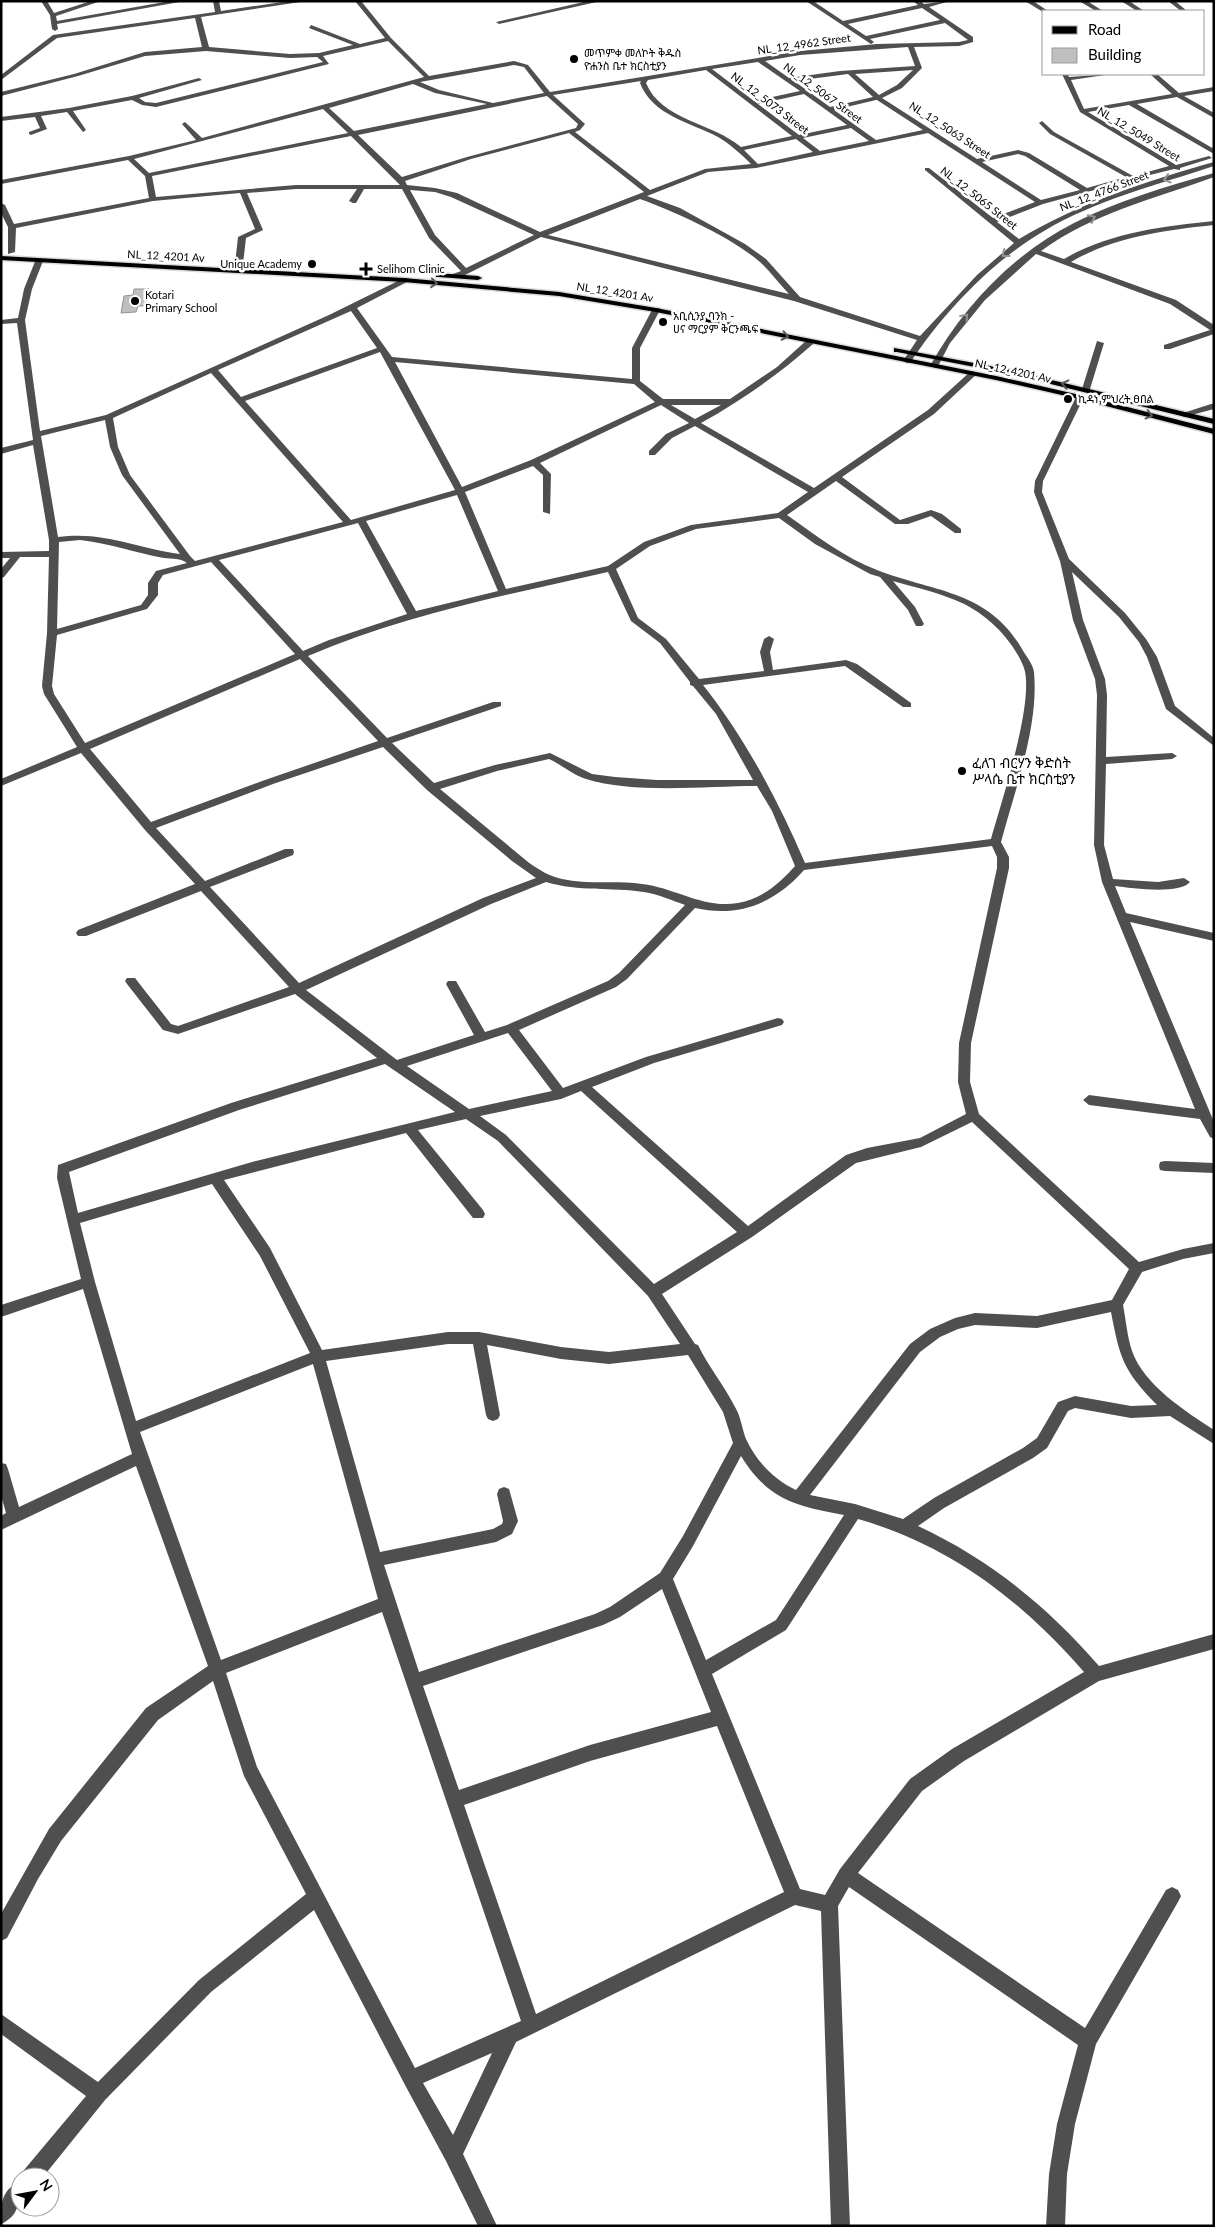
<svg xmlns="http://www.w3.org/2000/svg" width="1215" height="2227" font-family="Lato,'Noto Sans Ethiopic',sans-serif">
<rect width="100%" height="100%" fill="#fff"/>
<path fill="#bfbfbf" stroke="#939393" d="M134,289h15l-3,17h-8l-2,6 -15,1 3,-17 9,-1z"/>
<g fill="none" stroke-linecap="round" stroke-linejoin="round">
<defs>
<path id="major" d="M1,256l403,22 155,14 97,16 340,68 84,19 134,34v5l-135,-35 -83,-19 -340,-68 -97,-16 -155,-14 -403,-22z
M436,273l42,3 4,2 -4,2 -39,-3h-3z
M894,348l112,21 208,50v5l-208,-51 -109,-21h-3z"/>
</defs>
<use href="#major" stroke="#dbdbdb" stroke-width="3"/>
<path fill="#4f4f4f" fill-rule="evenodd" d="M41,1h6l7,12 37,-12h10l-45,15 1,5 113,-20h15l-128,23 1,5 -3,2 -3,-2 -2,-14z
M213,1h6l2,10 68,-10h18l-106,16 8,30 81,7 29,-1 34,-8 -44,-17 2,-3 49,19 25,-6 -30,-37h6l30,37 38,38 85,-15 14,4 22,27 250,-41 77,-7 82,-2 9,-2 -23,-17 -75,16 4,3 -3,2 -65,-43h7l30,20 75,-16 -5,-4h7l4,3 26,-3 -21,6 44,30v5l-14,4 -45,1 8,21 -20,20 -20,10 95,61 41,-9 11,3 58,35 39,-11 -76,-43 -11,-11 3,-2 12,11 79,44 36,-10 -89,-54 -18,-38h6l1,3 43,-3 -41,6 13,29 88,-15 -22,-20h7l22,19 35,-6v4l-30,5 30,17v5l-37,-21 -40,7 77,45v5l-85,-49 -41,7 88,53 33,-9 3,2 -32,10v2l-6,-1 -36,9v3l-7,-1 -88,24 -46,18 22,17c60,-36 128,-58 195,-77v4c-57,19 -118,34 -170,65 -52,30 -101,82 -134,132h-3l-4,-2 14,-21 -123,-39 -253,-64 -82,41h-6v-4l8,-3 -32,-33 -27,-49h-38l-8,14h-3l-4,-2 8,-12h-61l-49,4 16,37 -17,8 -3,26 -4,2 -4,-2 3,-27 17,-8 -15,-36 -87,8 -137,27 -1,24 -7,2v-27l-7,-14v-10l4,2 9,19 135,-26 -4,-22 -17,-16 -127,24v-4l128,-24 67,-16 -14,-16 3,-2 17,16 222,-61 -36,-36 -65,15 6,8 -173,43 -14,-2 -10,-5 -59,11 13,19 -3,2 -16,-20 -26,4 6,13 -16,6 -2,-1v-2l11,-4 -5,-11 -34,4v-4l68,-9 63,-12 67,-18 3,2 -63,18 6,4 11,1 167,-41 -6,-5 -27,1 -84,-7 -61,5 -67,20 -77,20v-4l73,-18 71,-22 57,-5 -7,-29 -138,20 -56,42v-5l52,-40 162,-23zM922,8l18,12 -74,16 -18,-12zM908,47l7,19 -75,5 -51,7 -24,-17 35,-6zM758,62l42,29 -46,10 -42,-32zM514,65l10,2 20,26 -51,10 -54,-13 -19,-8zM706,70l86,66 -51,11c-28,-24 -80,-27 -95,-64l2,-3zM913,70l-16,15 -18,10 -24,-21zM848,74l25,23 -43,10 -36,-26zM641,81l-1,2c13,33 50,39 78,54 12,7 23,17 33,27l-46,5 -55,21 -75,-58 5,-2 5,-6 -32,-29zM413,84l22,9 52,11 -133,27 -25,-23zM804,94l43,31 -48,10 -41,-31zM547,96l31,28 -2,4 -109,29 -65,20 -44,-42zM876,100h1l46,30 -47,10 -42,-30zM323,109l25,24 -199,40 -15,-14zM851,128l18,13 -49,10 -17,-13zM569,133l75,59 -104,40 -83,-39 -22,-5 -28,-3 -2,-4 66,-22zM928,133l107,69 -42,16 -64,-50h-4v2l89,73 -37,32 -57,61 -120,-39 -34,-38 -21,-15 -65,-36 -33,-12 61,-24 48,-4zM351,136l49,49h-104l-140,12 -4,-21zM796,139l17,13 -55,12 -14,-14zM1018,154l7,2 55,34 -39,10 -59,-38zM410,190l25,2 16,5 83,38 -68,33 -31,-33zM640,199c36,13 91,38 120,63 11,10 19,22 29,32l-241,-59z
M588,1h13l-102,23 -3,-2z
M1025,1h8l15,10 -5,1z
M1079,1h8l16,10h-7z
M1121,1h8l15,10h-7z
M1168,1h7l12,10h-6z
M1214,173v4c-60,22 -121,36 -173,74l23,8c44,-26 100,-33 150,-38v4c-48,5 -101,12 -143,37l105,38 38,25v9l-44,15h-6v-4l46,-15 -40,-26 -134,-50 -51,46 -35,43 -13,25 -7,-2c33,-59 83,-112 144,-143 43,-22 93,-37 140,-50z
M36,259l7,2 -11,28 -7,31 15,111 66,-16 223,-100 75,-37h3v4l-50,26 35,49 240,22v-31l20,-38 7,-2 1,2 -20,38v33l23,18h67l47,-32 30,-27h6v4c-35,31 -71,56 -112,79l113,65 114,-78 43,-39 7,2 -44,41 -92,63 58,43 31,-10 11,4 19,15v4h-6l-24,-17 -23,8h-13l-59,-43 -49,34c28,20 58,43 90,55 56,22 111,20 145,79 4,7 11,15 12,23 5,55 -19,117 -33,170l8,15v11l-38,175 -1,39 9,32 160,148 44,-13 31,-6v10l-31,6 -41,13 -19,33c3,15 4,31 9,46 12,34 53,60 82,79v14l-44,-28 -39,2 -56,-10 -7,3 -21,37 -14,10 -89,50 -26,18c71,33 129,80 181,140l115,-32v15l-115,32 -135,80 -42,30 -64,82 227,155 81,-138 6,-3 6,3 3,6 -3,6 -82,142 -21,80 -8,50 -2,52h-19l3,-52 8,-50 21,-79 -229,-158 -11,19 12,320h-19l-10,-315 -26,-6 -279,137 -53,112 34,72h-19l-32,-65 -41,-76 -91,-175 -103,82 -106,108 -62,77h-21l2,-7 62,-74 -85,-62v-20l97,68 101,-102 107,-86 -62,-118 -31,-95 -55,39 -97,121 -23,38 -31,59 -6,3v-27l48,-85 97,-121 62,-42 -72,-200 -135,64v-14l5,-3 -5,-18v-32l5,1 2,5 11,38 113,-53 -49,-165 -82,28v-12l80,-26 -24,-101 1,-13 173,-62 146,-45 -82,-64 -117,40 -15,-4 -36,-46 -2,-3 2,-3h8l36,46 7,2 111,-39 -88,-96 -115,45h-8l-2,-3 2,-3 117,-46 -50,-54 -64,-77 -80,33v-7l76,-32 -33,-53 -2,-8 5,-53 2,-76h-29l-16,20 -3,1v-9l9,-11h-9v-6l48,-1v-11l-16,-95 -32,9v-6l32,-8 -16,-117 -16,1v-4l17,-2 6,-29zM351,311l26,37 -136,49 -23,-27zM380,352l75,138 -104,30 -106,-119zM395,362l239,22 21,18 -124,58 -69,27zM211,373l132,149 -148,39 -5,-5 -60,-81 -12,-28 -5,-29zM661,405l28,18 -23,11 -17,17v4h6l17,-17 23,-12 113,66 -30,21 -87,12 -47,17 -36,24 -102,23 -41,-97 68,-26 10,9v37l7,2 1,-40 -11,-11zM671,405h50l-26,14zM105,420l5,27 12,28 58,79c-45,-6 -75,-23 -122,-17l-17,-101zM457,495l41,96 -82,20 -50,-90zM779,518l36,26 55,30 10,3 28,33 8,16h6l2,-2 -9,-17 -22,-26c21,6 43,11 62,19 29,11 58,39 69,68 11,33 -23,135 -33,171l-186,24c-27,-63 -60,-125 -102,-178l142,-19 58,41h8v-4l-54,-39 -11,-4 -73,10 -3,-18 4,-13 -5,-3 -5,3 -4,13 4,19 -65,8 -33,-40 -28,-21 -22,-49 34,-23 46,-17zM358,523l49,91 -78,26 -26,11 -84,-91zM80,540c29,3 56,13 84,18 8,1 17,0 23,5l-31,8 -8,12v12l-7,10 -84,24 2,-87zM211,562l84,92 -210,89 -31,-49 -2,-8 5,-51 90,-26 11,-14v-12l5,-8zM608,572l23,49 29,22 30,39v3l3,1 23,28 37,66h-96l-42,-3 -23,-3 -42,-21 -55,12 -61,18 -42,-40 109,-37v-4h-8l-106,36 -79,-82c96,-41 199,-61 300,-84zM300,659l78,82 -113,39 -114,42 -61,-73zM383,747l44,43 85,71 24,17 -53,20 -184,85 -89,-96 83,-32 1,-3 -1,-3h-8l-80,32 -49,-53 117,-44zM549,759c13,6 24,16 37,20 47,15 121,7 171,7l15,25 23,55c-15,17 -33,33 -57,37 -35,6 -62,-15 -96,-19 -26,-4 -54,1 -80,-5 -13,-3 -23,-9 -34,-17l-88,-73 57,-18zM992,846l5,11v11l-38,175 -1,39 8,32 -46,24 -53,10 -21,7 -98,71 -156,-139 62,-24 128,-38 2,-3 -2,-3 -4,-1 -132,39 -83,31 -44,-58 97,-43 11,-8 68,-71c44,10 80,-5 109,-38zM546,882c33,10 65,5 98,10 14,2 27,8 41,13l-66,68 -11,8 -101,44 -22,7 -29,-51h-8l-2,3 28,51 -77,25 -91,-70 185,-86zM508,1033l44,58 -83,18 -62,-43zM385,1064l70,48 -203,50 -174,51 -9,-41 170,-62zM581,1091l156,141 -83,52 -148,-149 -26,-19 81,-17zM466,1119l32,22 150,155 32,48 -71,8 -48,-5 -82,-15h-31l-126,18 -52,-102 -46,-68 182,-47 67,85h10l2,-4 -2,-4 -65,-80zM972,1122l157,147 -17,31 -75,16 -62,-3 -20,5 -25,11 -20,15 -114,146c-22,-10 -40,-29 -50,-51 -4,-10 -5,-22 -11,-32 -11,-22 -27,-41 -37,-62l-3,-1 -33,-50 90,-57 104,-74 65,-16zM212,1184l48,72 50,97 -174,68 -41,-139 -15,-59zM1111,1312c9,47 12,58 46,93l-26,1 -56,-10 -17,6 -21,36 -14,10 -89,50 -31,21 -48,-15 -45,-9 110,-143 20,-15 18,-8 17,-4 62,3zM448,1344h25l13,71 2,4 5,2 5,-2 2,-4 -13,-70 74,14 48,5 79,-9 35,57 10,31 -50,93 -23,37 -50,34 -15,7 -176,58 -35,-107 112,-23 16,-8 6,-13 -9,-32 -5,-2 -5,2 -2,5 6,27 -1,3 -9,5 -113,23 -54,-191zM313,1364l65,235 -157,61 -81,-228zM741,1456c27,44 55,50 103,59l-68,105 -70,40 -33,-81 20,-33zM858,1519c93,27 163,81 226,153l-132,77 -42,30 -70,90 -15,26 -25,-6 -88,-215 74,-44zM662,1589l49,123 -121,33 -131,45 -36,-104 180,-61 17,-8zM382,1612l139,409 -106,47 -158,-301 -31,-94zM717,1726l67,166 -248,122 -72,-209 126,-44zM492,2053l-39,82 -30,-52z
M1097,341l7,2 -14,46 -7,2 -1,-2z
M1077,395l7,2 -41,84 -1,11 27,67 56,54 21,26 11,18 18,49 39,32v8l-48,-37 -19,-52 -8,-15 -20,-25 -47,-45 11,48 22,59 2,16 -1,62 66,-4 5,3 -5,3 -66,5 -2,81 9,34 45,3 26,-4 6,4c-11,13 -59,6 -75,4l11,27 88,20v8l-84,-19 84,200v17l-4,-2 -10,-18 -111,-14 -6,-5 6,-5 106,14 -93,-227 -8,-37 3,-150 -2,-16 -22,-59 -13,-59 -26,-69 1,-11z
M1211,404h3v5l-30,8 -4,-3z
M1165,1161l49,2v10l-49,-2 -5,-1 -1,-4 1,-4z
M20,2182c0,17 0,34 -19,42 0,-18 -1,-34 19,-42z"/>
<use href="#major" fill="#000" fill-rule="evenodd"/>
</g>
<defs><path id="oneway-chevron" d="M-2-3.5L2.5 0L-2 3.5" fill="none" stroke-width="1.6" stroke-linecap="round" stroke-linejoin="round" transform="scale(1.25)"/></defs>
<g stroke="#959595">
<use href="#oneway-chevron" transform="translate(1167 179) rotate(163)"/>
<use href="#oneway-chevron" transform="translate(1092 218) rotate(-26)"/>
<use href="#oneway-chevron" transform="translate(1005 254) rotate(142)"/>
<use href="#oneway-chevron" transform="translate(965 317) rotate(-49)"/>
</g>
<g stroke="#595959">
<use href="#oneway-chevron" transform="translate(434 283) rotate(5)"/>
<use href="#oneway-chevron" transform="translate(785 336) rotate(12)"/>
<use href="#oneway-chevron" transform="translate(1065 384) rotate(-167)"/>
<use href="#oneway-chevron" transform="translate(1149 415) rotate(15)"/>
</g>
<g fill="#000" stroke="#fff" stroke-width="2">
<circle cx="574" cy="59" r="5"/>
<circle cx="312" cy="264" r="5"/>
<path d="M363.5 261.5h5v5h5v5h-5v5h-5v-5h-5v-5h5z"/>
<circle cx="135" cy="301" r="5"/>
<circle cx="663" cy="322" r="5"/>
<circle cx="1068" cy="399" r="5"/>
<circle cx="962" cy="771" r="5"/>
</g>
<g text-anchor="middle" stroke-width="5" stroke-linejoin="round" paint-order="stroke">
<g font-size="11" fill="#000" stroke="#fff">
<text transform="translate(804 44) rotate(-8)" y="4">NL_12_4962 Street</text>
<text transform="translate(823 93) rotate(36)" y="4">NL_12_5067 Street</text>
<text transform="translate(770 103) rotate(37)" y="4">NL_12_5073 Street</text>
<text transform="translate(950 130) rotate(33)" y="4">NL_12_5063 Street</text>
<text transform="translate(1139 134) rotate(31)" y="4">NL_12_5049 Street</text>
<text transform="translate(1104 191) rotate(-21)" y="4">NL_12_4766 Street</text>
<text transform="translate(979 198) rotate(38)" y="4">NL_12_5065 Street</text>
<text transform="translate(166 256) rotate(3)" y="4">NL_12_4201 Av</text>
<text transform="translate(615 292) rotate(9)" y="4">NL_12_4201 Av</text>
<text transform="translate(1013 371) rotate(12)" y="4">NL_12_4201 Av</text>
</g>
<g font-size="11" fill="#000" stroke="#fff" text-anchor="start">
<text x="584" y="57">መጥምቀ መለኮት ቅዱስ<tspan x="584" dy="13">ዮሐንስ ቤተ ክርስቲያን</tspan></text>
<text x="302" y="268" text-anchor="end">Unique Academy</text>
<text x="377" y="273">Selihom Clinic</text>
<text x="145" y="299">Kotari<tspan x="145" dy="13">Primary School</tspan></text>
<text x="673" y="320">አቢሲንያ ባንክ -<tspan x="673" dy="13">ሀና ማርያም ቅርንጫፍ</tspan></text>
<text x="1078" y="403">ኪዳነ ምህረት ፀበል</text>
</g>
<g font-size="14" fill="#000" stroke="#fff" text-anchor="start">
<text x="972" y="768">ፈለገ ብርሃን ቅድስት<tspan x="972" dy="16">ሥላሴ ቤተ ክርስቲያን</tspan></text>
</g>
</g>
<rect width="1215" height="2227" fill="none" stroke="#000000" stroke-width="5"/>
<rect x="1042" y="10" width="162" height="65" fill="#ffffff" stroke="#999999"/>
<rect x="1052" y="26" width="25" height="8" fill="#000000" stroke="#999999"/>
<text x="1088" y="35" font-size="15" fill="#000000">Road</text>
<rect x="1052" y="48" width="25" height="15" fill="#bfbfbf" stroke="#999999"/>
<text x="1088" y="60" font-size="15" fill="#000000">Building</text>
<g transform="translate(35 2192) rotate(58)"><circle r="24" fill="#ffffff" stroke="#999999"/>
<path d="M0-4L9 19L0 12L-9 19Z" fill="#000000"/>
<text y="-8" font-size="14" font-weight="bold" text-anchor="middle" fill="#000000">N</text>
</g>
</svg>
